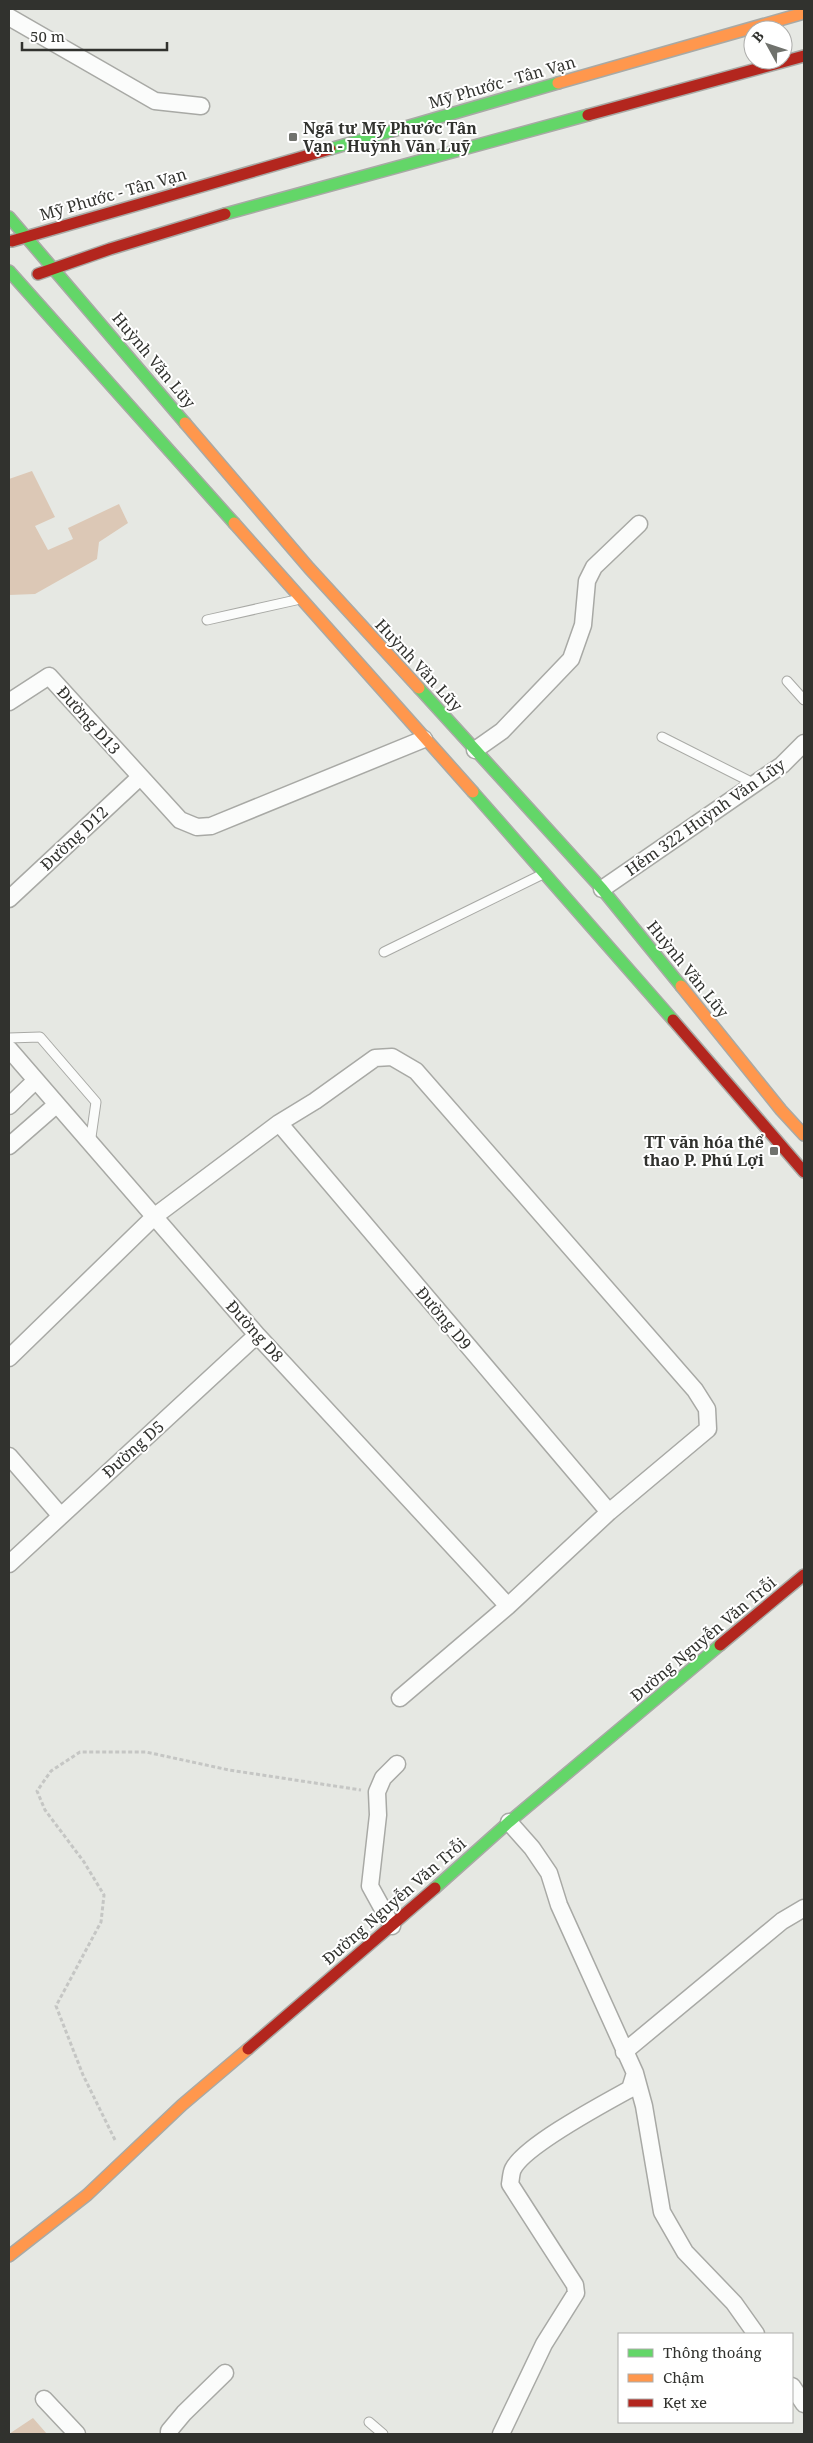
<svg xmlns="http://www.w3.org/2000/svg" width="813" height="2443" font-family="'Noto Serif',serif">
<rect width="100%" height="100%" fill="#e6e8e3"/>
<path fill="#dcc8b6" d="M32,471l23,46 -20,9 13,24 25,-11 -5,-11 51,-24 9,19 -29,19 -2,17 -62,35 -26,1v-116z
M33,2418l14,16h-38z"/>
<g fill="none" stroke-linecap="round" stroke-linejoin="round">
<defs>
<path id="lane" d="M207,620l89,-20
M787,681l17,19
M662,737l93,47
M384,952l159,-78
M9,1038l31,-1 56,65 -6,42
M369,2422l14,12"/>
<path id="street" d="M9,17l146,84 46,5
M9,702l40,-26 131,144 17,7 14,-1 213,-87
M475,750l27,-19 69,-72 12,-34 4,-44 7,-14 45,-43
M602,889l180,-124 22,-22
M9,899l131,-122
M9,1049l248,286 251,271
M9,1106l26,-25
M279,1123l330,389
M9,1146l47,-41
M9,1358l146,-142 124,-93 36,-22 60,-43 17,-1 24,14 279,319 12,19 1,20 -99,83 -101,94 -108,92
M9,1456l51,59
M9,1564l248,-229
M509,1822l23,26 17,25 10,32 76,168 9,33 18,106 23,40 49,51 22,31
M392,1926l-22,-40 8,-71 -1,-23 6,-14 14,-14
M624,2052l158,-131 22,-13
M792,2386l12,18
M44,2399l33,35
M169,2434v-3l15,-18 41,-40
M501,2434l43,-90 32,-51 -1,-8 -65,-101c1,-5 1,-11 3,-15 12,-24 92,-66 117,-80l5,-16"/>
<path id="fast" d="M330,149l228,-66
M225,214l363,-99
M9,217l176,206
M9,271l225,252
M419,688l183,201 79,97
M473,792l200,228
M435,1888l74,-66 211,-177"/>
<path id="slow" d="M558,83l246,-70
M185,423l124,145 110,120
M234,523l239,269
M681,986l100,124 23,25
M9,2256l78,-61 95,-90 66,-56"/>
<path id="jam" d="M588,115l216,-59
M12,241l318,-92
M38,274l72,-25 115,-35
M673,1020l131,152
M720,1645l84,-70
M248,2049l187,-161"/>
</defs>
<use href="#lane" stroke="#a8a9a5" stroke-width="11"/>
<use href="#street" stroke="#a8a9a5" stroke-width="19"/>
<use href="#fast" stroke="#a8a9a5" stroke-width="14"/>
<use href="#slow" stroke="#a8a9a5" stroke-width="14"/>
<use href="#jam" stroke="#a8a9a5" stroke-width="14"/>
<path stroke="#c5c6c4" stroke-width="3" stroke-dasharray="4 2.5" stroke-linecap="butt" d="M115,2140l-32,-65 -27,-69 45,-84 3,-27 -20,-33 -39,-52 -8,-19 14,-20 29,-19h66l83,18 132,20"/>
<use href="#lane" stroke="#fbfcfb" stroke-width="9"/>
<use href="#street" stroke="#fbfcfb" stroke-width="16"/>
<use href="#fast" stroke="#63d668" stroke-width="11"/>
<use href="#slow" stroke="#ff974d" stroke-width="11"/>
<use href="#jam" stroke="#b3261e" stroke-width="11"/>
</g>
<g fill="#70726d" stroke="#fff" stroke-width="2">
<rect x="288" y="132" width="10" height="10" rx="2.5"/>
<rect x="769" y="1146" width="10" height="10" rx="2.5"/>
</g>
<g text-anchor="middle" stroke-width="4" stroke-linejoin="round" paint-order="stroke">
<g font-size="16" fill="#31322e" stroke="#fff">
<text transform="translate(502 82) rotate(-16)" y="6">Mỹ Phước - Tân Vạn</text>
<text transform="translate(113 194) rotate(-16)" y="6">Mỹ Phước - Tân Vạn</text>
<text transform="translate(154 360) rotate(50)" y="6">Huỳnh Văn Lũy</text>
<text transform="translate(419 665) rotate(47)" y="6">Huỳnh Văn Lũy</text>
<text transform="translate(89 720) rotate(48)" y="6">Đường D13</text>
<text transform="translate(705 817) rotate(-35)" y="6">Hẻm 322 Huỳnh Văn Lũy</text>
<text transform="translate(74 838) rotate(-43)" y="6">Đường D12</text>
<text transform="translate(688 969) rotate(51)" y="6">Huỳnh Văn Lũy</text>
<text transform="translate(444 1318) rotate(50)" y="6">Đường D9</text>
<text transform="translate(255 1331) rotate(48)" y="6">Đường D8</text>
<text transform="translate(133 1449) rotate(-42)" y="6">Đường D5</text>
<text transform="translate(703 1639) rotate(-40)" y="6">Đường Nguyễn Văn Trỗi</text>
<text transform="translate(394 1901) rotate(-41)" y="6">Đường Nguyễn Văn Trỗi</text>
</g>
<g font-size="16" font-weight="bold" fill="#31322e" stroke="#fff" text-anchor="start">
<text x="303" y="134">Ngã tư Mỹ Phước Tân<tspan x="303" dy="18">Vạn - Huỳnh Văn Luỹ</tspan></text>
<text x="764" y="1148" text-anchor="end">TT văn hóa thể<tspan x="764" dy="18">thao P. Phú Lợi</tspan></text>
</g>
</g>
<rect width="813" height="2443" fill="none" stroke="#31322e" stroke-width="20"/>
<rect x="618" y="2333" width="175" height="90" fill="#ffffff" stroke="#adadab"/>
<rect x="628" y="2349" width="25" height="8" fill="#63d668" stroke="#adadab"/>
<text x="663" y="2358" font-size="15" fill="#31322e">Thông thoáng</text>
<rect x="628" y="2374" width="25" height="8" fill="#ff974d" stroke="#adadab"/>
<text x="663" y="2383" font-size="15" fill="#31322e">Chậm</text>
<rect x="628" y="2399" width="25" height="8" fill="#b3261e" stroke="#adadab"/>
<text x="663" y="2408" font-size="15" fill="#31322e">Kẹt xe</text>
<g transform="translate(768 45) rotate(310)"><circle r="24" fill="#ffffff" stroke="#adadab"/>
<path d="M0-4L9 19L0 12L-9 19Z" fill="#70726d"/>
<text y="-8" font-size="14" font-weight="bold" text-anchor="middle" fill="#31322e">B</text>
</g>
<path d="M22 42v8h145v-8" fill="none" stroke="#31322e" stroke-width="2.5"/>
<text x="30" y="42" font-size="15" fill="#31322e" stroke="#ffffff" stroke-width="4" paint-order="stroke">50 m</text>
</svg>
